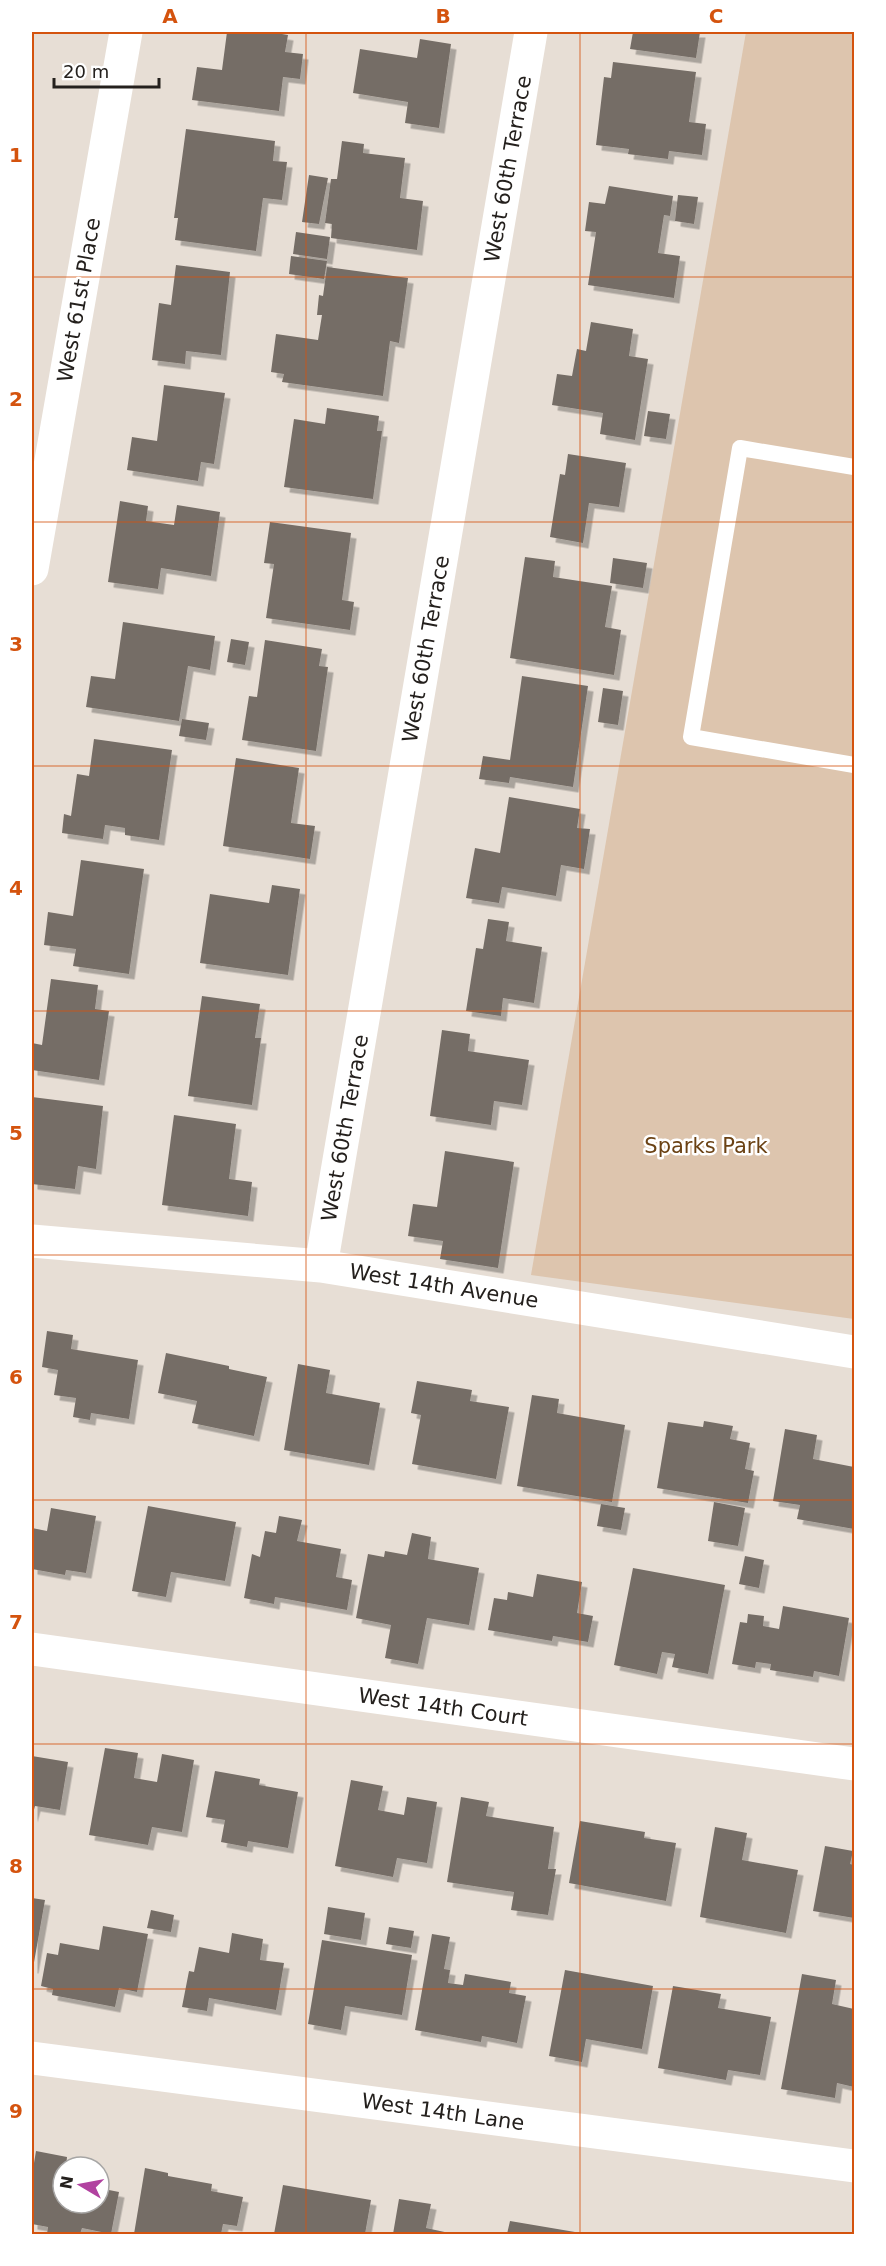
<svg xmlns="http://www.w3.org/2000/svg" width="886" height="2266" font-family="'DejaVu Sans',sans-serif">
<defs>
<filter id="shadow"><feDropShadow dx="5.5" dy="5.5" stdDeviation="0" flood-color="#0004"/></filter>
</defs>
<rect width="100%" height="100%" fill="#e7ded5"/>
<path fill="#ddc5ae" d="M746,32h108v1287l-323,-44z"/>
<path fill="#756d66" filter="url(#shadow)" d="M227,32h43l18,3 -3,17 18,2 -3,25 -17,-2 -4,34 -87,-11 5,-33 25,3z
M633,32h67l-4,26 -66,-9z
M420,39l31,5 -12,84 -34,-5 3,-21 -55,-9 7,-44 57,9z
M613,62l83,10 -7,50 17,2 -4,31 -33,-4 -1,8 -40,-5 1,-5 -33,-4 8,-68 7,1z
M186,129l89,12 -2,20 14,1 -5,38 -19,-2 -7,53 -81,-11 3,-22h-4z
M342,141l22,3 -1,9 42,5 -5,40 23,3 -6,49 -86,-12 1,-14 -7,-1 6,-44h6z
M309,175l19,3 -9,46 -17,-2z
M609,186l64,10 -3,20 -6,-1 -6,38 22,3 -6,42 -86,-13 8,-53 -11,-1 4,-29 16,2z
M678,195l20,2 -4,27 -19,-3z
M296,232l34,5 -3,22 -34,-5z
M291,256l36,5 -3,18 -35,-5z
M176,265l54,7 -9,83 -35,-4 -1,13 -33,-4 7,-57 12,2z
M327,267l81,11 -9,65 -9,-2 -7,55 -101,-14 2,-8 -13,-2 5,-38 42,6 4,-25h-5l2,-20 4,1z
M591,322l42,7 -4,27 19,3 -13,81 -35,-6 3,-21 -51,-8 5,-31 15,2 5,-27 9,2z
M164,385l61,8 -11,71 -13,-2 -3,19 -71,-11 5,-33 25,4z
M327,408l52,8 -2,15h5l-9,68 -89,-12 10,-68 31,5z
M648,411l22,3 -4,25 -22,-3z
M568,454l58,9 -7,44 -30,-4 -6,40 -33,-6 10,-63 5,1z
M120,501l28,5 -2,15 28,4 3,-20 43,7 -9,64 -50,-8 -3,21 -50,-7z
M270,522l81,11 -9,67 12,2 -4,28 -84,-12 8,-54 -10,-1z
M525,557l30,4 -2,16 59,9 -7,41 16,3 -7,45 -104,-17z
M613,558l34,5 -4,25 -33,-5z
M123,622l92,14 -5,34 -22,-4 -9,55 -93,-14 5,-31 24,3z
M231,639l18,3 -4,23 -18,-3z
M265,640l57,9 -3,17 9,1 -12,84 -74,-11 7,-44 8,1z
M522,676l66,10 -15,101 -63,-10 -1,6 -30,-4 4,-23 27,4z
M603,688l20,3 -5,34 -20,-3z
M182,719l27,4 -3,17 -27,-4z
M94,739l78,11 -13,90 -34,-5v-7l-20,-3 -2,14 -41,-6 2,-19 7,2 6,-42 12,2z
M236,758l63,10 -8,55 24,3 -5,33 -87,-13z
M509,797l71,12 -3,19 13,1 -6,40 -23,-4 -5,31 -54,-9 -3,16 -33,-5 9,-50 25,5z
M81,860l63,9 -15,105 -56,-8 3,-17 -32,-4 4,-33 25,4z
M272,885l28,4 -12,86 -88,-12 10,-69 59,9z
M488,919l21,3 -3,19 36,6 -8,56 -31,-5 -2,18 -35,-5 10,-63 7,1z
M51,979l47,6 -3,24 14,2 -10,69 -67,-10v-27l10,2z
M202,996l58,8 -5,34h6l-9,67 -64,-9z
M442,1030l28,4 -2,17 61,9 -7,45 -28,-4 -3,24 -61,-9z
M32,1097l71,9 -7,63 -18,-3 -3,23 -43,-5z
M174,1115l62,9 -7,55 23,3 -4,34 -86,-11z
M445,1151l69,11 -16,106 -58,-9 3,-18 -35,-5 5,-32 24,3z
M47,1331l26,4 -2,14 67,11 -9,59 -38,-6 -1,7 -17,-3 3,-19 -22,-3 4,-25 -16,-3z
M166,1353l63,13v3l38,8 -13,59 -62,-13 5,-22 -39,-8z
M298,1364l32,6 -4,23 54,10 -11,62 -85,-15z
M417,1381l55,9 -2,11 39,6 -13,72 -84,-15 9,-49 -10,-2z
M532,1395l27,4 -2,14 68,12 -13,77 -95,-16z
M704,1421l29,5 -3,13 20,4 -5,26 9,2 -6,32 -91,-15 11,-66 35,5z
M785,1429l32,6 -4,24 41,8v62l-57,-10 3,-14 -27,-4z
M714,1502l31,6 -7,38 -30,-5z
M601,1504l24,4 -4,22 -24,-4z
M148,1506l88,16 -11,59 -54,-9 -5,25 -34,-6z
M51,1508l45,8 -10,57 -20,-3 -1,5 -33,-6v-41l15,3z
M279,1516l23,4 -5,21 44,8 -5,28 16,3 -5,30 -72,-13 -1,7 -30,-6 8,-44 8,3 5,-26 11,2z
M412,1533l19,4 -3,22 51,9 -10,57 -42,-7 -9,46 -33,-6 6,-33 -35,-7 12,-64 16,3 1,-6 22,4z
M745,1556l19,4 -5,28 -20,-4z
M633,1568l92,17 -17,89 -36,-7 3,-13 -13,-2 -5,22 -43,-9z
M537,1574l45,8 -5,31 16,3 -5,26 -35,-6 -1,5 -64,-11 6,-32 13,2 1,-8 25,5z
M783,1606l66,12 -10,58 -25,-5 -1,6 -43,-7 1,-6 -15,-2 -1,6 -23,-4 8,-42 7,1 1,-9 16,2 -1,10 16,3z
M105,1748l33,5 -4,25 23,4 5,-28 32,6 -12,72 -30,-5 -4,18 -59,-10z
M32,1756l36,6 -8,48 -25,-4 -3,11z
M215,1771l45,8 -1,6 39,7 -10,56 -40,-7 -1,6 -26,-5 4,-22 -19,-3z
M351,1780l32,6 -5,24 26,5 3,-18 30,5 -10,61 -30,-5 -4,19 -58,-11z
M461,1797l28,5 -3,14 68,11 -6,42h8l-8,46 -37,-5 3,-18 -67,-10z
M580,1821l65,11 -1,6 32,5 -10,58 -97,-18z
M715,1827l32,6 -5,27 56,10 -12,63 -86,-16z
M825,1846l28,5 -3,13 4,1v53l-41,-7z
M32,1898l13,2 -12,68h-1z
M328,1907l37,6 -4,27 -37,-6z
M151,1910l23,5 -3,17 -24,-4z
M103,1926l45,8 -11,58 -18,-4 -4,19 -63,-12 1,-6 -12,-3 6,-33 11,2 2,-12 39,7z
M389,1927l25,4 -3,17 -25,-4z
M232,1933l31,6 -3,21 24,3 -8,47 -67,-12 -2,13 -25,-4 7,-36 5,1 5,-25 30,6z
M432,1934l18,3 -6,32 6,1 -2,13 15,2 2,-11 46,8 -2,11 17,3 -9,47 -35,-7 -1,6 -66,-12z
M322,1940l90,15 -10,60 -57,-9 -4,24 -33,-6z
M565,1970l88,16 -11,63 -56,-10 -4,23 -33,-6z
M802,1974l34,6 -4,24 22,5v78l-17,-4 -2,15 -54,-9z
M673,1986l48,8 -3,14 53,9 -11,58 -32,-5 -2,10 -68,-12z
M36,2151l31,6 -1,10h-3v36h36v-15l20,4 -8,42 -29,-6 -2,6h-33l1,-7 -16,-3v-49z
M145,2168l23,5v3l44,8 -1,7 32,6 -6,29 -14,-2 -2,10h-87z
M283,2185l88,15 -6,34h-91z
M399,2199l32,5 -5,24 28,6h-61z
M510,2221l65,11v2h-68z"/>
<g fill="none" stroke-linecap="round" stroke-linejoin="round">
<path stroke="#fff" stroke-width="16" d="M854,467l-114,-19 -49,289 163,28"/>
<path stroke="#fff" stroke-width="33" d="M32,569l94,-537
M32,1241l289,25 533,86
M321,1266l210,-1234
M32,1649l822,115
M32,2058l822,108"/>
</g>
<path fill="none" stroke="#d4530e" stroke-width="1.5" stroke-opacity="0.55" d="M306,32v2202M580,32v2202M32,277h822M32,522h822M32,766h822M32,1011h822M32,1255h822M32,1500h822M32,1744h822M32,1989h822"/>
<g text-anchor="middle" stroke-width="5" stroke-linejoin="round" paint-order="stroke">
<g font-size="21" fill="#24201d" stroke="#fff">
<text transform="translate(508 169) rotate(-80)" y="7">West 60th Terrace</text>
<text transform="translate(79 300) rotate(-80)" y="7">West 61st Place</text>
<text transform="translate(426 649) rotate(-80)" y="7">West 60th Terrace</text>
<text transform="translate(345 1128) rotate(-80)" y="7">West 60th Terrace</text>
<text transform="translate(444 1286) rotate(9)" y="7">West 14th Avenue</text>
<text transform="translate(443 1707) rotate(8)" y="7">West 14th Court</text>
<text transform="translate(443 2112) rotate(8)" y="7">West 14th Lane</text>
</g>
<g font-size="21" fill="#6b4214" stroke="#fff">
<text x="706" y="1153">Sparks Park</text>
</g>
</g>
<rect width="886" height="2266" fill="none" stroke="#ffffff" stroke-width="66"/>
<g transform="translate(81 2185) rotate(280)"><circle r="28" fill="#ffffff" stroke="#a7a6a5" stroke-width="1.5"/>
<path d="M0-4.5L10 22L0 15L-10 22Z" fill="#b142a0"/>
<text y="-9" font-size="16" font-weight="bold" text-anchor="middle" fill="#24201d">N</text>
</g>
<path d="M54 78v9h105v-9" fill="none" stroke="#24201d" stroke-width="3"/>
<text x="63" y="78" font-size="18" fill="#24201d" stroke="#ffffff" stroke-width="4.5" paint-order="stroke">20 m</text>
<rect x="33" y="33" width="820" height="2200" fill="none" stroke="#d4530e" stroke-width="2"/>
<g font-size="20" text-anchor="middle" font-weight="bold" fill="#d4530e">
<text x="170" y="23">A</text>
<text x="443" y="23">B</text>
<text x="716" y="23">C</text>
<text x="16" y="162">1</text>
<text x="16" y="406">2</text>
<text x="16" y="651">3</text>
<text x="16" y="895">4</text>
<text x="16" y="1140">5</text>
<text x="16" y="1384">6</text>
<text x="16" y="1629">7</text>
<text x="16" y="1873">8</text>
<text x="16" y="2118">9</text>
</g>
</svg>
